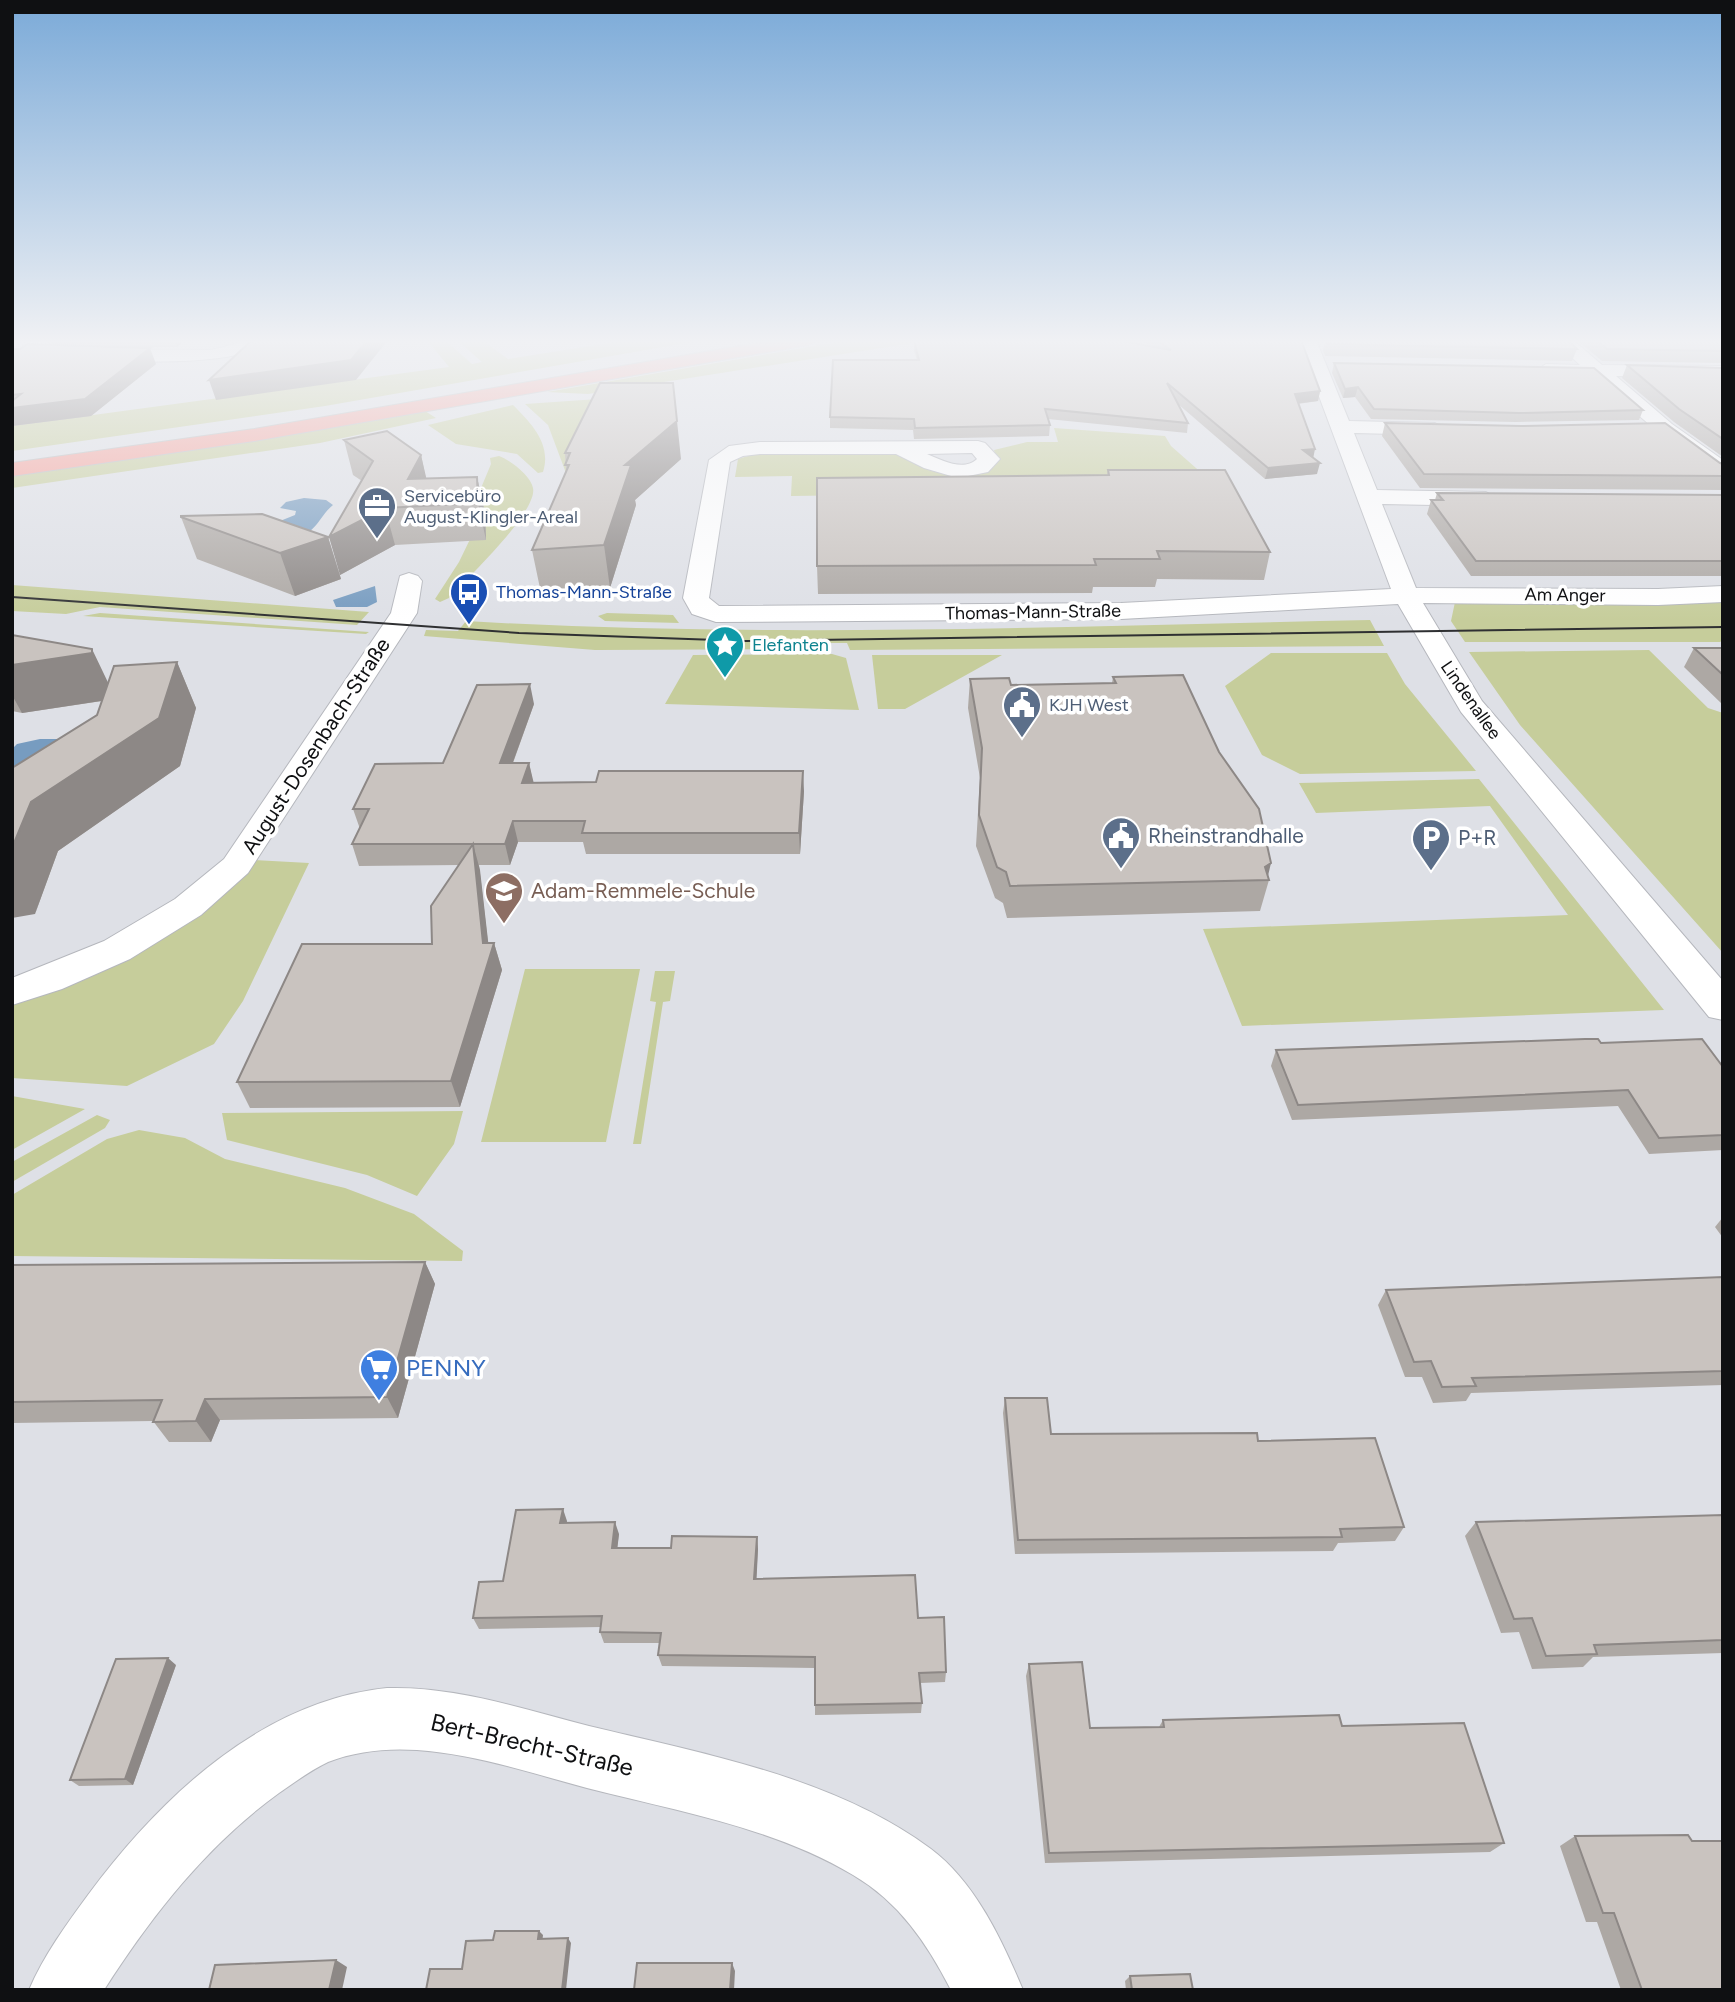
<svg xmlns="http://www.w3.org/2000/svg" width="1735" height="2002" font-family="Figtree,sans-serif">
<rect width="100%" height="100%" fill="#dee0e6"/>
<path fill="#c6cd9b" d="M427,340h18l27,24 10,-2 -25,-22h25l26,19 120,-19h75l-378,66 -313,45v-25l437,-59z
M849,340h83l-344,54 -41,-2z
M598,399l-32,74 -18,-48 -23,-21z
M513,405c18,18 39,39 30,67l-5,1 -21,-19 -61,-10 -28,-19z
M425,411l11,7 -116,25 -308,45v-13l258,-37z
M1054,428l111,8 6,10 50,44 -430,6 1,-20 -57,1 3,-18 20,-6h140l39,18 60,-9 -3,-12 33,-8h31z
M499,456c11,4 32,20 34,32 5,24 -67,91 -84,110l-9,4 -5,-3 24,-37 15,-31 -3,-42 10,-1 10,-24 -1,-6z
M12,585l357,27 -12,13 -257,-18 -34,7 -54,-3z
M1723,601v39l-3,2h-255l-14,-21 4,-19z
M100,613l269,19 -3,2 -283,-18z
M607,613l66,2 6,8 -74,-2 -7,-5z
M1370,620l14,26 -534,4 -3,-7h-22l-1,6 -229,1 -171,-14 2,-6 32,1 8,-10c301,18 602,5 904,-1z
M1649,650l59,58 15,5v240l-203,-228 -51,-73z
M1271,653h116l18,31 71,87 -176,3 -38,-19 -37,-69z
M832,654l14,4 13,52 -194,-6 28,-49z
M872,655h130l-97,54h-27z
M1479,779l185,231 -422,16 -39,-97 365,-14 -78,-109 -174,7 -17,-30z
M254,860l55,3 -66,138 -29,43 -87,42 -115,-8v-76z
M525,969h115l-34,173h-125z
M655,971h20l-5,30 -7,1 -22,142h-8l23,-142 -6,-1z
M12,1096l73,13 -73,41z
M463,1111l-9,33 -37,52 -50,-21 -140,-35 -5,-27z
M97,1115l13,5 -5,8 -93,54v-20z
M139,1130l46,8 40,21 120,29 69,26 49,37 -1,10 -450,-5v-61l95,-56z"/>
<path fill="#779cc0" d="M304,498l22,2 7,5c-10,8 -13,18 -24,27l-34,-9 20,-8 1,-4 -16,-3 6,-6z
M375,586l2,16 -10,5h-31l-3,-7z
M40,739h22l-50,36v-26l5,-5z"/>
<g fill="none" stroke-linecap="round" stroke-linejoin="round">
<defs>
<path id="minor" d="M28,340h19l-6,7 7,2 162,1c19,-3 31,-10 48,-10l2,4c-21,26 -174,16 -212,15l-20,-3 -5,-10z
M1298,340h18l33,81 86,2 10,6 -10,6 -81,-2 23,57 109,2 11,7 -11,7 -104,-2 34,84 242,1 65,-3v16l-65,3 -235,-2 59,98 241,280v39l-14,-3 -248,-305 -63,-108 -277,15 -405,3 -24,-8 -9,-16 26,-138 20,-14 31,-4 218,-1 7,2 15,16 -12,13 -30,6 -34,-10 -28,-14h-136l-17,2 -13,6 -21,136 10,8 402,-3 270,-14zM972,453l5,6c-14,13 -35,1 -50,-5z
M1553,340h20l29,25 121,1v12l-107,-2 56,48 51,36v16l-8,-1 -57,-43 -65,-56 -54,-2 -2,-4 9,-6 34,1z
M409,573l9,3 4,5 -5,32 -169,260 -47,42 -71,44 -68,30 -50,16v-27l92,-37 71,-42 49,-40 167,-246 9,-37z
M387,1688c69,-2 136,21 202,38 115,28 245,51 342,123 44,33 71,91 92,141h-72c-24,-47 -52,-88 -98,-115 -80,-48 -177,-64 -266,-87 -56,-15 -112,-34 -170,-38 -30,-2 -61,1 -89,12 -17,8 -33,20 -49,31 -72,52 -127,122 -175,197h-75c15,-35 37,-65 59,-95 72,-97 173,-194 299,-207z"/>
<path id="highway" d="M775,340h42l-9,5 -554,96 -242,35v-13l242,-34z"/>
</defs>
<use href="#minor" stroke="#b5b7bd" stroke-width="2"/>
<use href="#highway" stroke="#bcbcbd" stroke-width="2"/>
<use href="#minor" fill="#fff" fill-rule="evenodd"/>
<use href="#highway" fill="#f7a19a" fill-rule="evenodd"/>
<path stroke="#2f3032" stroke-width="2" d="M12,597l507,36 226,8 978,-14"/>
</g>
<path fill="#ada8a4" d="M50,340h135l-8,7h-73l52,17 -65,52 -79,10v-77l40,-4z
M1142,340h159l19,51 -2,10 -20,3 19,70 -52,5 -87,-75 10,19 -1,10 -139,-14 2,6 -1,11 -135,3 -1,-9 -83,-2v-11l87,-57 -3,-10v-9l236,5z
M1325,340h243l9,9 -5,12 -247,-5 -2,-6z
M1577,340h146v23l-121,-2z
M1334,363l309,47 -4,10 -123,2 -145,-3 -16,-22 -12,1 -11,-25z
M1627,365l96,3v89l-49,-35 -52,-44z
M1385,423l338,41v26l-303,-2 -38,-52z
M344,440l77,15 5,24 51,-2 8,36 1,27 -91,5 -55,30 22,-94 -9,-6z
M565,453l116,6 -46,41 1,5 -26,83 -69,5 -9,-43 34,-79z
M1108,470l162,82 -6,28 -107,-1 -2,8h-62l-1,6 -274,1 -1,-28 290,-91z
M1437,493l286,2v81h-252l-44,-62 4,-14h4z
M181,517l147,20 13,42 -46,17 -98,-37z
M12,635l96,48 69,-21 19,46 -16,58 -122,85 -23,63 67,-213 -80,12 -10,-2z
M1694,648h29v57l-39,-38z
M1113,677l155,200 1,3 -9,31 -253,7 -4,-15 -8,-5 -19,-52 4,-68 -12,-70 2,-29 41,6 101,-2z
M534,704l-21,59h16l4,20 271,8 -4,63h-214l-3,-12h-65l-8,23h-31l9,78h6l8,27 -42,137 -210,1 -13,-26 195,-138 27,-79 -100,1 -7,-22 8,-15 -7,-20 90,-46z
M1601,1043l122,24v83l-74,4 -31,-48 -326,14 -21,-54 5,-16z
M1723,1217v21l-8,-11z
M425,1262l10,22 -37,134 -178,2 -9,22h-42l-16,-21 -141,2v-158z
M1723,1277v108l-252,8 -5,8 -33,2 -11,-26h-17l-27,-72 8,-15z
M1005,1398l46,36 207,7 146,86 -9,14 -57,2 -5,8 -318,3 -12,-141z
M1723,1515v138l-130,4 -10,10 -51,2 -13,-37 -18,1 -36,-97 11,-14z
M567,1521v2l52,11 -2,14h54l86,-11 1,12 -2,30 162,39 28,54 -1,10 -25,1 2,20 -1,10 -106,2v-47l-153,-2 -4,-11 2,-12h-56l-4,-11 1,-5 -122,2 -6,-11 30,-37z
M1029,1664l61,64 69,-1 4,-7 179,6 162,117 -14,9 -445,11 -19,-187z
M176,1665l-43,120 -54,1 -9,-6z
M1575,1836l148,154h-102l-24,-68h-11l-26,-76z
M1130,1976l63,14h-67l-1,-9z"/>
<path fill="#8d8886" d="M174,340h11l-8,7z
M367,340h21l-32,40 -140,20 -7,-20z
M150,348l6,16 -65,52 -79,10v-18z
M1358,387l-3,10 -12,1 2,-9z
M1320,391l-2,10 -25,3 2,-10z
M677,421l4,38 -46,41 1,5 -26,83 -6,-43 21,-80z
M1315,449l-2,10 -10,-9z
M421,455l8,35 -21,-11z
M1320,463l-3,11 -52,5 3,-11z
M477,477l8,36 1,27 -8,-37z
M385,508l10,37 -55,30 -11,-38z
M328,537l13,42 -46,17 -15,-43z
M92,649l22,46v4l-92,14 -10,-18v-30z
M177,662l19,46 -16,58 -122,85 -23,63 -23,4v-70l19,-46z
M530,684l4,20 -29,80 -5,-21z
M529,763l5,21 -12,-1z
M803,771l1,20 -4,63 -1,-21z
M513,821l5,21 -8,23 -5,-21z
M473,844l7,26 10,88 4,-15 8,27 -42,137 -9,-26 32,-138z
M1271,863l-4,17 -2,-13z
M425,1262l10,22 -37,134 -11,-21z
M205,1399l15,21 -9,22 -15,-21z
M563,1509l4,12 -2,13 -5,-11z
M615,1522l4,12 -3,26 -4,-12z
M757,1537l1,12 -2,41 -2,-11z
M168,1658l8,7 -43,120 -8,-6z
M539,1931l4,4 -1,9 -4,-5z
M568,1938l3,5 -5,47h-4z
M336,1960l11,7 -5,23h-13z
M732,1963l3,8 -1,19h-4z"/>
<path fill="#c9c3bf" stroke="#8d8886" stroke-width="2" d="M252,340h115l-16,20 -142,20z
M1117,340l54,10 -14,-10h144l19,51 -25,3 20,55 -12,1 17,13 -52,5 -101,-85 21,40 -143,-14 5,16 -135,3 -1,-9 -84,-2 3,-57h86l-5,-19z
M1326,340h242l9,9 -249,-5z
M1596,340h127v11l-116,-2z
M27,344l123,4 -65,51 -73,9v-7l9,-7 -9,1v-46h8z
M1334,363l260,5 49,42 -124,3 -145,-4 -16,-22 -13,2z
M1627,365l96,3v71l-44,-30z
M600,383h73l4,38 -52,44h6l-27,80 -72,5 37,-85h-4l5,-12h-5z
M1385,423l136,3 144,-3 55,40 3,1v12l-299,-2z
M387,431l34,24 -13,24 69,-2 1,26 -93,5 -56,29 44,-76 -29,-21z
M1108,470h117l45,82 -113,-1 3,8h-66l2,6 -279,1v-88l292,-3z
M1437,493l286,2v66h-247l-45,-61h12z
M262,514l66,23 -48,16 -99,-36v-1z
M12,635l80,14v4l-80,12z
M1694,648h29v27z
M177,662l-18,56 -128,84 -19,46v-80l85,-53 17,-49z
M1183,675l36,77 40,57 12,54 -6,4 4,13 -259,6 -4,-14 -9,-5 -18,-52 3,-67 -12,-69 39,-1 2,7 105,-2 -3,-6z
M530,684l-30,79h29l-7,20 74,-1 3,-11h204l-4,62h-217l3,-12h-72l-8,23h-153l17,-35h-16l22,-45 68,-1 34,-78z
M473,844l10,99h11l-43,138 -214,1 65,-138h130l-1,-38z
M1585,1039h13l3,4 101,-4 21,28v68l-64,3 -31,-48 -330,15 -22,-55z
M425,1262l-38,135 -182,2 -9,22 -43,1 9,-22 -150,2v-137z
M1723,1277v94l-251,7 4,8 -34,1 -11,-26 -17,1 -28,-72z
M1005,1398h42l4,36 206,-1 1,8 117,-3 29,89 -64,2 2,8 -324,3z
M563,1509l-3,14 55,-1 -3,26h59l1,-12 85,1 -3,42 161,-4 3,43 26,-1 2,55 -27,1 3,30 -107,2v-48l-157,-2 3,-22 -61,-1 2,-16 -129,2 6,-36 24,-1 13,-71z
M1723,1515v125l-129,5 3,9 -51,2 -14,-38 -18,1 -38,-97z
M168,1658l-43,121 -55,1 46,-121z
M1082,1662l8,66 74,-1 -1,-7 176,-5 3,11 122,-3 40,120 -455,10 -20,-189z
M1688,1835l4,6h31v149h-81l-28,-77h-11l-28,-77z
M495,1931h44l-1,8 30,-1 -6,52h-136l4,-21h32l4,-28 27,-1z
M336,1960l-7,30h-120l6,-25z
M637,1963h95l-2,27h-96z
M1190,1974l3,16h-61l-2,-14z"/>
<linearGradient id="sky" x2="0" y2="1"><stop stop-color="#7baad8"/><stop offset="0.55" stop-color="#f0f1f4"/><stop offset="1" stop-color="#f0f1f4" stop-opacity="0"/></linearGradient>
<rect width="1735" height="621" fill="url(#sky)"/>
<defs>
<symbol id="office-pin" viewBox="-11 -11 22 30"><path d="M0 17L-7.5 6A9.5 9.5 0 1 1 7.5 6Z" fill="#5c6f8a" stroke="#fff"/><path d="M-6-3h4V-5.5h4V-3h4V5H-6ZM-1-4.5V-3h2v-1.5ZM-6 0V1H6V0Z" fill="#fff"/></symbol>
<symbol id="bus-pin" viewBox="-11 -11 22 30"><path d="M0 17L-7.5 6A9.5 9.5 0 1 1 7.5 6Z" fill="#1a4fb4" stroke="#fff"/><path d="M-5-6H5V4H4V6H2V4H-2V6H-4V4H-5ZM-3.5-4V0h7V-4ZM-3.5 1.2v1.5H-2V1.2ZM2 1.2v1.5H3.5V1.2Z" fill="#fff"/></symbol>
<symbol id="sight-pin" viewBox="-11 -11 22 30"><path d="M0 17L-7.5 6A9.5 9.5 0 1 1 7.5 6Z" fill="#0f9aa8" stroke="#fff"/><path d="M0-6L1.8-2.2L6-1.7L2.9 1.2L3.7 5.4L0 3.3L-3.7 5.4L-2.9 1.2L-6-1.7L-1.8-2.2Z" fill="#fff"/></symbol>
<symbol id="civic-pin" viewBox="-11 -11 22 30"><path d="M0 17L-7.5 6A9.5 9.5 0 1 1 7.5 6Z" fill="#5c6f8a" stroke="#fff"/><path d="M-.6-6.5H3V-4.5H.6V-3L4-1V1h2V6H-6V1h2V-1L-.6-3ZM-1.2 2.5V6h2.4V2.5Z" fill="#fff"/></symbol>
<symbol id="parking-pin" viewBox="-11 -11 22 30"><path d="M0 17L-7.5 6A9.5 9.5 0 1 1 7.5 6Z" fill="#5c6f8a" stroke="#fff"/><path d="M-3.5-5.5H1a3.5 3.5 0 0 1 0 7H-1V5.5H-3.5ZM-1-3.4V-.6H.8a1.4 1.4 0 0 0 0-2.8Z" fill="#fff"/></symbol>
<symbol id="school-pin" viewBox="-11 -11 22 30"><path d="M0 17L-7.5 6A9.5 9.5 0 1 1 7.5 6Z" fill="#8d6e63" stroke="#fff"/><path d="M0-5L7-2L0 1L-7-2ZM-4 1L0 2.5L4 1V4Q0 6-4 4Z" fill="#fff"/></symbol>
<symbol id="supermarket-pin" viewBox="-11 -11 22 30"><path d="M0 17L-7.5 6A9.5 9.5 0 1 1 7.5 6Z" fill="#3f7fe0" stroke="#fff"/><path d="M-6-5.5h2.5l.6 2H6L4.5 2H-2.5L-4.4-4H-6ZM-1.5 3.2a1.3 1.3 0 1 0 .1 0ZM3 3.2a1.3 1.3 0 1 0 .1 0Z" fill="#fff"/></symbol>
</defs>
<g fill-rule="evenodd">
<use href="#office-pin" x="355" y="484" width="44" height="60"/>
<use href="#bus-pin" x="447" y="570" width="44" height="60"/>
<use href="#sight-pin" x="703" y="623" width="44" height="60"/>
<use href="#civic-pin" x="1000" y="683" width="44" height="60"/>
<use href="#civic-pin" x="1099" y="814" width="44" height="60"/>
<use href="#parking-pin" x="1409" y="816" width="44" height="60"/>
<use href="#school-pin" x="482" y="869" width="44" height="60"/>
<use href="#supermarket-pin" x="357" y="1346" width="44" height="60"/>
</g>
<g text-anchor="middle" stroke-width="7" stroke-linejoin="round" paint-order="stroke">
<g font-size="18" fill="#4e5e75" stroke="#fff" text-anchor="start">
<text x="404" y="502">Servicebüro<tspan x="404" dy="21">August-Klingler-Areal</tspan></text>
<text x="1049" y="711">KJH West</text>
</g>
<g font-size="18" fill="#164399" stroke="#fff" text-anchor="start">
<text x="496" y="598">Thomas-Mann-Straße</text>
</g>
<g font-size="18" fill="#0f1012" stroke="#fff">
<text transform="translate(1565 595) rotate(1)" y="6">Am Anger</text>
<text transform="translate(1033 612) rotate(-1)" y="6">Thomas-Mann-Straße</text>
<text transform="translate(1471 700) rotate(55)" y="6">Lindenallee</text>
</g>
<g font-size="18" fill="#0d838f" stroke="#fff" text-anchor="start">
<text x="752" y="651">Elefanten</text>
</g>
<g font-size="21" fill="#0f1012" stroke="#fff">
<text transform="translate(316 746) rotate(-57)" y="7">August-Dosenbach-Straße</text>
</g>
<g font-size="21" fill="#4e5e75" stroke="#fff" text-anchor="start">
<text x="1148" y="843">Rheinstrandhalle</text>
<text x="1458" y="845">P+R</text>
</g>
<g font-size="21" fill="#785e54" stroke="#fff" text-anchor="start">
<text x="531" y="898">Adam-Remmele-Schule</text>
</g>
<g font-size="24" fill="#366cbe" stroke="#fff" text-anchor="start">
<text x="406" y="1376">PENNY</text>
</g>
<g font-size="24" fill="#0f1012" stroke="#fff">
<text transform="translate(532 1745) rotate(13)" y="8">Bert-Brecht-Straße</text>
</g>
</g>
<rect width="1735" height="2002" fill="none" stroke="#0f1012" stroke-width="28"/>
</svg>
